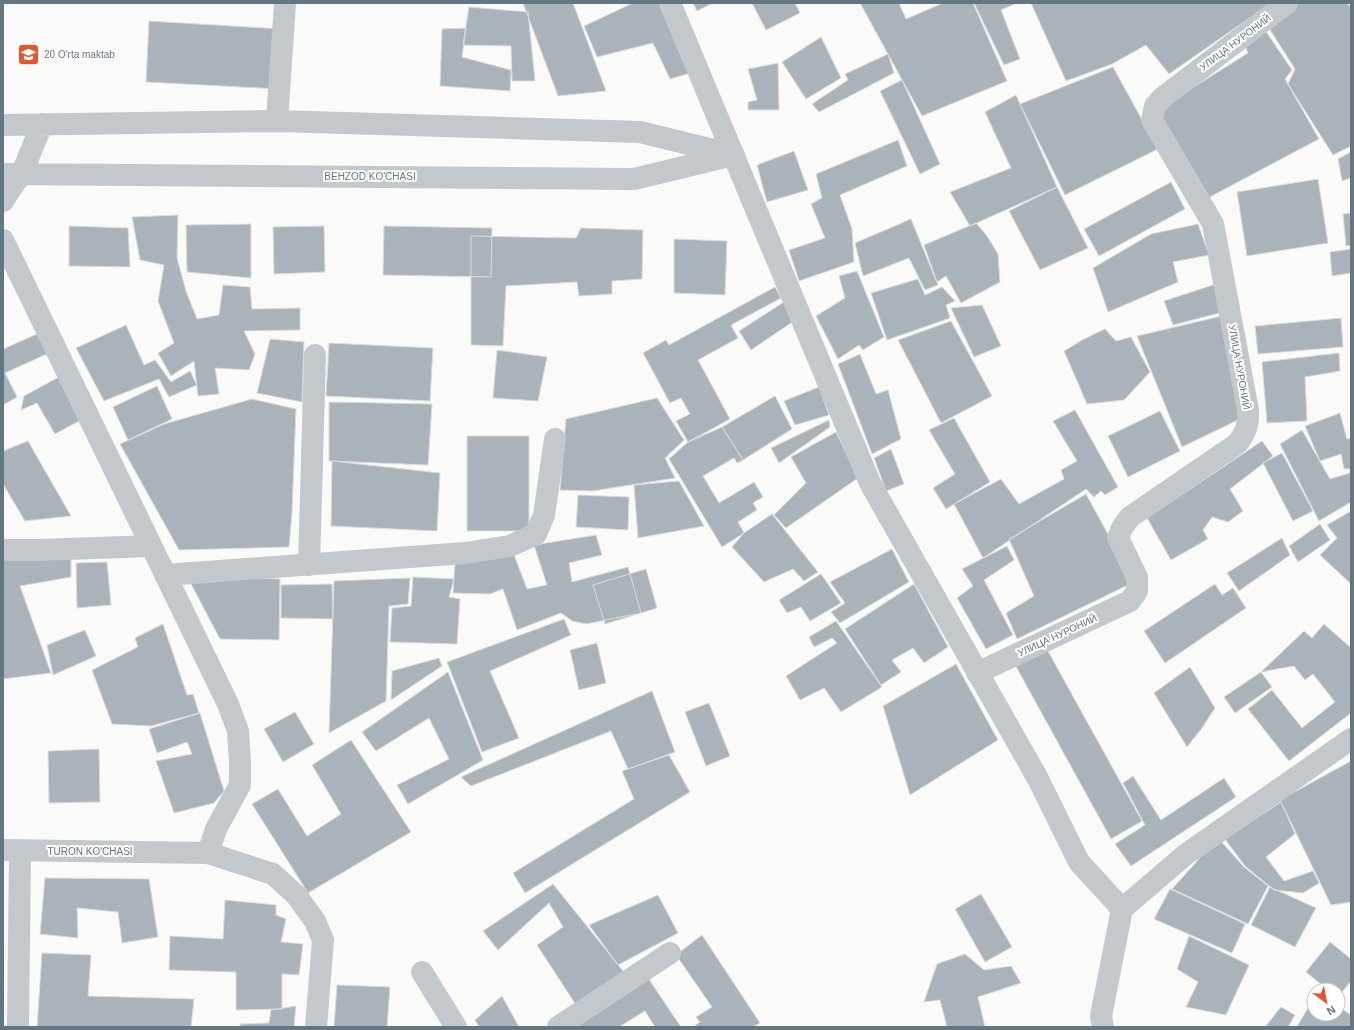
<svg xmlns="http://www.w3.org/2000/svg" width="1354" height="1030" font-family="Helvetica,sans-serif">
<rect width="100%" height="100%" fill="#fafaf8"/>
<path fill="#aab3b9" stroke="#dcdcda" d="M523,3h50l33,88 -48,5z
M633,3h29l32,69 -24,7 -17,-36 -56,14 -13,-31z
M693,3h20l-16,8z
M752,3h43l5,10 -34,17z
M860,3h39l7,16 37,-16h30l34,78 -85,35z
M974,3h43l-16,7 19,49 -16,6z
M1031,3h240l-102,71 -23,-29 -34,19 -46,17z
M1298,3h48l5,4v139l-18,9 -45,-71 7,-15 -28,-44z
M469,7l59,5 7,69h-23l-1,-35 -48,-1z
M149,21l133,8 -4,60 -132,-7z
M466,28l-4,29 49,13 -1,21 -70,-5 2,-57z
M1265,30l27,40 -7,9 34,60 -113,60 -49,-89 91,-57 -4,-10z
M821,37l20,41 -35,21 -24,-37z
M888,54l6,19 -75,39 -7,-8 36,-24 -3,-6z
M778,63l1,47h-31v-8l9,-2 -9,-31z
M1113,67l45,82 -93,46 -45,-91z
M902,80l38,84 -20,10 -40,-83z
M1016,95l41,92 -87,39 -20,-34 61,-24 -26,-56z
M898,140l9,26 -67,29 12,34 2,33 -55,19 -10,-31 36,-12 -14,-34 11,-6 -6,-24z
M794,151l14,39 -41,12 -10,-37z
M1351,152v26l-9,3 -4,-22z
M1318,179l10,64 -81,13 -10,-64z
M1171,182l14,27 -86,47 -15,-27z
M1057,187l31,61 -48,22 -31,-59z
M1351,213v32l-5,1 -3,-32z
M178,215l-1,43 9,33 11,28 22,-4 4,-30 27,2 2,22 48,-1v22l-56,1 11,23 -6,16 -34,-2 4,26 -21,2 -4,-35 -23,15 -13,-23 16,-10 -16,-42 6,-36 -24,-5 -8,-43z
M911,219l27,66 -13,5 -16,-32 -46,18 -8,-33z
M976,223l11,13 11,18 2,28 -39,21 -15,-27 -9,6 -13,-37z
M251,224v54l-64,-6 -1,-47z
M1198,224l11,31 -36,7 5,20 -70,30 -15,-44 58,-34z
M69,226l59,2 2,39 -61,-1z
M324,226l1,46 -51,2 -1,-47z
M384,226l108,2 -1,49 -108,-2z
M581,228l62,2 -1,49 -30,2v13l-33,2 -2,-14 -71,4 -3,60 -32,-1v-109l105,2z
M674,239l53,2 -2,54 -51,-2z
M1351,249v24l-19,3 -2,-24z
M857,271l27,66 -21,13 -4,-5 -21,14 -22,-43 29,-18 -6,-22z
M918,279l7,16 17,-8 13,14 -9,4 4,13 -63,22 -16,-47z
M1219,283l8,28 -54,14 -9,-24z
M775,287l6,11 -50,27 7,13 -40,22 32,59 -42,23 -12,-21 14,-7 -9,-16 -11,5 -27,-50 23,-13 3,5z
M787,300l7,21 -43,29 -12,-19z
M982,305l19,41 -27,11 -23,-49z
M1226,315l20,101 -64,31 -45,-111z
M1341,318l2,29 -85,7 -3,-28z
M951,321l41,75 -51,27 -43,-83z
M126,325l18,40 11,-5 16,22 19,-11 7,14 -28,12 -10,-18 -55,22 -28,-53z
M1105,329l11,12 15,-4 19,35 -26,28 -37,4 -23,-53 20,-12z
M44,331l7,21 -46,21 12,24 -14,8v-56z
M270,339l34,3 -2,60 -45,-9z
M329,343l104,5 -3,53 -104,-5z
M497,350l50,7 -9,44 -45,-3z
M1339,353l1,18 -35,6 2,44 -40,2 -5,-61z
M860,354l16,40 12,-4 13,49 -29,15 -34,-90z
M59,377l20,44 -24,13 -18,-31 -16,7 3,-14z
M157,386l15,33 -44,21 -15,-33z
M819,387l10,28 -34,10 -11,-24z
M775,396l17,33 -49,31 -21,-33z
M657,398l27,42 -19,18 10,20 -82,13 -33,-1 6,-71z
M252,399l44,10 -4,104 -3,34 -110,3 -59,-106 44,-20z
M329,402l103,2 -4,61 -99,-4z
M1075,410l43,77 -13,8 -4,-4 -7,6 -8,-8 -103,69 -29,-54 47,-25 18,25 45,-25 -3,-9 16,-9 -24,-40z
M1160,411l20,40 -52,26 -20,-41z
M1340,413l7,26 4,-1v31h-7l-3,-15 -21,7 -15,-35z
M954,418l36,64 -44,27 -13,-21 22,-14 -26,-44z
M829,420l1,7 -51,36 -8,-15z
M722,427l21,33 -6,3 -3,-5 -31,18 16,27 35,-21 9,15 -10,6 4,7 -19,12 6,11 -22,14 -53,-88 19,-17z
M1302,430l28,49 20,-6 1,1v28l-32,19 -39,-77z
M836,432l22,46 -72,50 -12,-13 32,-32 -15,-26z
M467,436h62v95h-62z
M28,441l43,75 -46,5 -22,-37v-33z
M1262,441l11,15 -43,33 13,22 -15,11 -16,-5 -9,13 5,9 -37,21 -24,-42z
M891,449l13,35 -18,7 -12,-33z
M1282,453l31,58 -20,10 -30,-58z
M332,461l108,12 -3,58 -106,-5z
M679,481l25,45 -66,12 -4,-53z
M1086,494l48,88 -117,57 -11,-26 28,-17 -25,-57z
M578,495l51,2 -1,33 -52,-3z
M1351,511v73l-31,-29 17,-17 -10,-13z
M772,514l46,58 -14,9 -11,-12 -29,13 -32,-35 12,-14z
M1320,524l10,16 -32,22 -9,-16z
M596,535l6,20 -33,8 3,19 56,-15 13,46 -55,11 -14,-3 -11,-8 -44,17 -14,-41 -13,5 -37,-1 2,-29 58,-12 14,37 20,-4 -13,-40z
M1282,538l8,17 -51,36 -12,-18z
M1007,546l7,14 -30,20 29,55 -27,14 -29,-51 16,-12 -11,-17z
M892,549l17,33 -69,41 -9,-11 14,-9 -15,-21z
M71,556v21l-51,9 31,87 -48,6v-122z
M107,562l4,43 -34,3 -1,-45z
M646,569l11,39 -52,16 -12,-39z
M821,574l20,29 -31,18 -9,-14 -14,6 -8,-13z
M197,576l83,3 -1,61 -59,-1 -30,-57z
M413,577l41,2 -5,18 11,2 -3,45 -67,-2 2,-34 19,-2z
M410,578l-2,26 -19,2 -3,95 -57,32 5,-152z
M332,584l1,35 -52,-1v-33z
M914,584l34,63 -24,16 -11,-15 -21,12 9,12 -20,13 -36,-56z
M1215,584l7,11 11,-7 13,20 -81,55 -21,-32z
M564,619l7,16 -81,36 29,67 -37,14 -35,-90z
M836,621l46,66 -41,25 -17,-24 -24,12 -14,-24 51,-33 -5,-5 -18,9 -5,-10z
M163,624l24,71 6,-1 6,19 -48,13 -39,-2 -20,-54 46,-23 -3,-9z
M1324,624l27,24v65l-62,48 -41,-52 24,-19 30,38 33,-26 -22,-28 -8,6 -11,-14 -33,6 43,-41 8,7z
M85,630l11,26 -43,19 -6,-30z
M597,643l9,40 -27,7 -9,-40z
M1044,644l98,177 -31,18 -98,-178z
M439,658l3,8 -51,34 1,-29z
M956,664l42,76 -88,55 -27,-89z
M1190,667l25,41 -13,20 -15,19 -33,-54z
M448,672l35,88 -75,44 -11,-19 52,-26 -20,-41 -53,33 -14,-19z
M1261,672l11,15 -37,26 -11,-16z
M652,691l23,61 -47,17 -17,-38 -140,55 -10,-9z
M709,703l21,53 -24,10 -21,-54z
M295,712l19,32 -31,18 -19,-33z
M200,713l24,78 -10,12 -40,10 -18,-52 36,-7 -5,-12 -30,11 -8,-24z
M351,740l60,92 -103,61 -56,-89 26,-15 29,47 34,-22 -29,-49z
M99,749l1,53 -51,1 -1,-52z
M669,755l21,37 -165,101 -12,-20 121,-74 -12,-28z
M1351,761v141l-20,3 -51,-105z
M1133,776l28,44 63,-42 12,19 -105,69 -16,-22 30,-19 -22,-42z
M1281,802l14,32 -29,23 18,24 29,-10 6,12 -16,10 -29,-3 -29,-24 -20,-27z
M1218,838l26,29 24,19 -20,38 -76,-35z
M45,878l104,1 9,58 -36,6 -4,-31 -41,-4 1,30 -38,-4z
M553,884l74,92 -49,32 -41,-63 26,-18 -14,-24 -51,47 -15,-19z
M1270,887l46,21 -21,39 -44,-22z
M1170,889l75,35 -13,29 -78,-34z
M981,894l31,53 -27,15 -30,-53z
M658,895l20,38 -60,32 -29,-40z
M225,900l51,5v10l10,4 -5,23 22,2 -4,31 -17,-1v35l-46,1v-38l-67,-2 1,-34 53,3z
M702,935l58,88 -8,4h-59l7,-5 -4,-5 16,-10 -36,-52z
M1189,936l60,29 -23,50 -40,-8 12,-25 -21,-13z
M1330,942l21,17v22l-13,16v-7h-10l-22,-18z
M42,953l49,2 -3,41 106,3 -3,28h-154z
M965,954l19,16 27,-4 10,17 -43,14 7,30h-38l-7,-27 -16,2 13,-38z
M646,975l35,52h-26l-10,-16 -26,16h-44z
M337,985l53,2 -3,40h-53z
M502,996l17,31h-40l-4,-7z
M1314,997v17h24v-8l13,9v12h-54z
M296,1006l-2,21h-54v-3l29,-1 2,-13z
M1281,1007l14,8 -7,12h-23z"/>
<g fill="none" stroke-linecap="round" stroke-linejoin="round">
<path stroke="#c3c8cc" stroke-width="22" d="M670,3l200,480 167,294 42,85 43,47
M277,121l8,-118
M3,125l274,-4 363,11 94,23
M3,174l631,5 95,-23
M3,201l7,-11 12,-17 20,-49
M3,240l225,464 10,27 2,31v23l-24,44 -8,24
M3,550h37l110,-4
M309,565l6,-210
M165,575l300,-22 45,-7 26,-12 8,-19 11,-76
M977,673l153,-72 7,-10v-14l-19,-39 4,-10 8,-11 108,-74c8,-12 11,-18 10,-33l-35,-186 -61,-104 3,-14 7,-8 125,-95
M3,850l205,3 65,21 23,21 19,26 8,19 -7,87
M422,972l34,55
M18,1027l2,-176
M558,1027l112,-74
M1103,1027l-2,-11 21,-107 63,-54 166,-116"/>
</g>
<defs>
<symbol id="school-square" viewBox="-11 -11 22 22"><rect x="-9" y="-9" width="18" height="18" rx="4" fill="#e4572e" stroke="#fff"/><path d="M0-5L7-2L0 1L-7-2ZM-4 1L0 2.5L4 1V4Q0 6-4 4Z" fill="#fff"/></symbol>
</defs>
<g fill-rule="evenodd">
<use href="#school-square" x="16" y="42" width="25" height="25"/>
</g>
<g text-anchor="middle" stroke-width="4" stroke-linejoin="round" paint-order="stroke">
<g font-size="10" fill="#657683" stroke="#fff">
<text transform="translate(1235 42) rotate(-37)" y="4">УЛИЦА НУРОНИЙ</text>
<text x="370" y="180">BEHZOD KO'CHASI</text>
<text transform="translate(1240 367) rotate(80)" y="4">УЛИЦА НУРОНИЙ</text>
<text transform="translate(1057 635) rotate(-25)" y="4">УЛИЦА НУРОНИЙ</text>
<text x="90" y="855">TURON KO'CHASI</text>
</g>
<g font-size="10" fill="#657683" stroke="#fff" text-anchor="start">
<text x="44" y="58">20 O'rta maktab</text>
</g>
</g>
<rect width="1354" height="1030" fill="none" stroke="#657683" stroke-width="8"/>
<g transform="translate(1326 1002) rotate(148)"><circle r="19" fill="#ffffff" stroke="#c1c8cd"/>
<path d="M0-3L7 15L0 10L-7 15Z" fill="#e4572e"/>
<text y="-6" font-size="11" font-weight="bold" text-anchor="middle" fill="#657683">N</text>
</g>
</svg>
